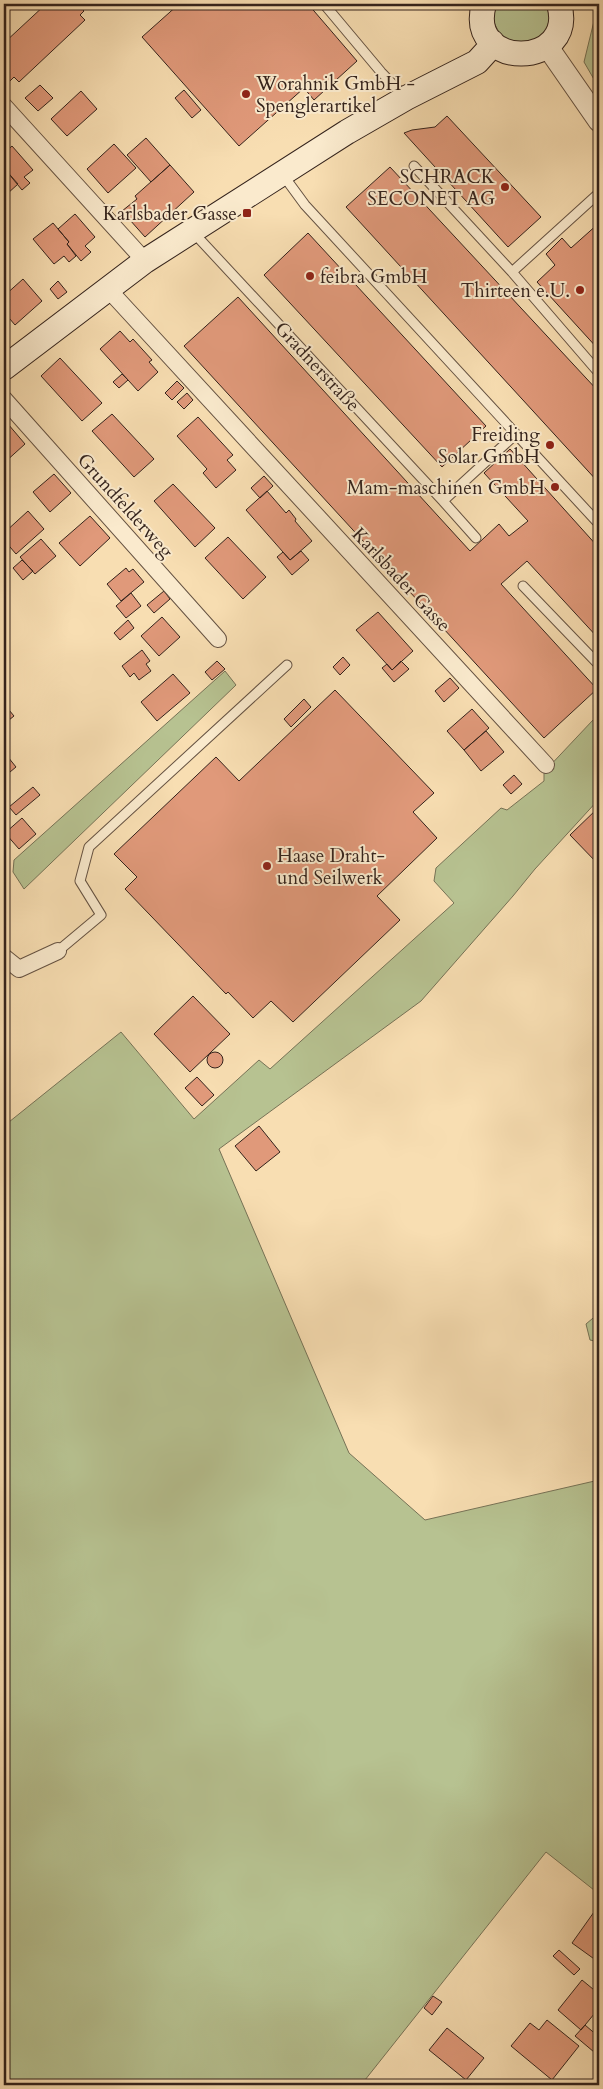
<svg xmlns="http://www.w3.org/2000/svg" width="603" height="2089" font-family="Cardo,serif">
<rect width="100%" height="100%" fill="#f8deb2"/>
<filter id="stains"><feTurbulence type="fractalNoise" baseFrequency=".004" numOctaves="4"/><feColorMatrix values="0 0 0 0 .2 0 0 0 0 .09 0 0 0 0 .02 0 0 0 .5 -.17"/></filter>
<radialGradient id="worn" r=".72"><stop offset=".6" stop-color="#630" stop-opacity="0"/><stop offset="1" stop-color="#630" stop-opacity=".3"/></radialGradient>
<path fill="#b7c291" stroke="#767256" d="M496,4h51c7,15 -1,26 -10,37l-28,2c-12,-12 -20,-22 -13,-39z
M594,21l5,10v57l-15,-26z
M225,671l11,14 -212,204 -11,-17 1,-12z
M593,720l6,10v69l-64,70 -22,27 -92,105 -202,148 130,304 76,67 174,-40v414l-53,-42 -185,233h-357v-959l117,-94 73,87 65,-59 11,9 184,-166 -20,-22 2,-13 65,-60 6,2 37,-29v-9z
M599,1313v29l-9,-2 -4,-16z"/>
<path fill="#e0997a" stroke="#34231c" d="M46,4h31l7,7 -4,4 5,5 -66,62 -5,-5 -4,4 -6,-7v-31z
M179,4h129l49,57 -43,39 -10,-12 -65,58 -97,-109z
M40,85l13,13 -15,13 -13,-13z
M184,90l17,20 -9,8 -17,-20z
M81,91l16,18 -30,27 -16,-17z
M447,116l94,101 -33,30 -104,-114 8,-3 23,-3z
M146,138l24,27 -19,17 -24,-27z
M114,144l22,24 -28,25 -21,-24z
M12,146l21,24 -9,7 6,6 -8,7 -18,-22v-15z
M170,165l24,27 -49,45 -23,-26 15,-12 -2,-3z
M390,167l209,225v91l-253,-276z
M4,168l14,16 -11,10 -3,-4z
M75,214l20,23 -10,9 6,6 -10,9 -14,-17 2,-2 -11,-13z
M53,223l16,19 -2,2 9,12 -7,6 -5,-6 -10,8 -21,-25z
M599,223v127l-62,-68 18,-17 -9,-11 16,-16 9,10z
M308,233l178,193 -44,41 -178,-192z
M23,279l19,22 -27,24 -11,-13v-16z
M58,281l9,11 -9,7 -8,-10z
M238,297l232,254 29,-27 10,12 19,-15 -44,-48 26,-24 89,99v91l-72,-78 -26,23 96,105 -53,49 -360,-392z
M120,331l10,11 3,-3 19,21 -3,2 9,10 -20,19 -38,-42z
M60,358l42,45 -20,18 -41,-45z
M122,374l6,6 -9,8 -6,-6z
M177,381l7,7 -12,12 -7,-7z
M187,393l6,7 -9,9 -7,-7z
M112,414l42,45 -20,18 -42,-46z
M198,417l35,38 -6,5 9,10 -20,18 -13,-15 4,-4 -30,-33z
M8,424l17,20 -21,19v-36z
M54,474l17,19 -21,19 -17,-20z
M264,476l9,10 -13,12 -9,-10z
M173,484l42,44 -20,19 -41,-46z
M267,491l19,22 3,-3 7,9 -1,2 17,20 -22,19 -44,-50z
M28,511l16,18 -28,25 -12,-14v-7z
M90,516l20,22 -30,28 -21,-23z
M228,537l38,40 -23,22 -38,-41z
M41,539l15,17 -21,18 -15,-17z
M301,551l8,9 -17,15 -15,-18 6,-5 7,8z
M22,560l11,11 -10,9 -10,-12z
M126,568l3,4 4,-3 11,13 -23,19 -14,-17z
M164,591l6,8 -16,14 -7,-8z
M131,593l10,13 -15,12 -10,-12z
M378,612l35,39 -21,19 -36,-40z
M162,617l18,20 -21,19 -18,-20z
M128,620l6,8 -14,12 -6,-7z
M142,650l8,11 -4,3 5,7 -12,9 -5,-7 -4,4 -8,-11z
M343,657l7,8 -10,10 -7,-8z
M217,661l8,8 -13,11 -7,-8z
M401,661l8,8 -15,13 -12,-14 5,-4 5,6z
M173,674l17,19 -33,28 -16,-19z
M450,678l9,10 -15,14 -9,-11z
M335,690l99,103 -21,19 24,26 -60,58 23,24 -107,102 -22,-21 -18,17 -25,-26 -2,2 -101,-105 12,-12 -23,-23 102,-97 23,24z
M304,699l7,8 -20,20 -7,-8z
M4,704l10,12 -10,8z
M472,709l17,19 -25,22 -17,-19z
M486,731l18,21 -23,19 -17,-21z
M4,752l12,15 -12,10z
M514,775l8,9 -11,10 -8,-9z
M33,787l7,8 -24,20 -7,-8z
M599,807v58l-29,-30z
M22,818l14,16 -17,15 -14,-16z
M193,996l37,38 -40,38 -36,-38z
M207 1060a8 8 0 1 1 16 0a8 8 0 1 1-16 0Z
M197,1077l17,18 -12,11 -17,-18z
M259,1126l21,26 -24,19 -21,-25z
M594,1912l5,3v42l-2,4 -25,-18z
M559,1950l21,19 -6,6 -21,-19z
M582,1980l17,14v14l-18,22 -23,-20z
M433,1996l9,6 -10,13 -8,-7z
M547,2020l32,26 -27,34 -41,-34 19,-23 9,7z
M585,2025l14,12v9l-5,6 -19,-16z
M447,2028l37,30 -18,22 -37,-30z"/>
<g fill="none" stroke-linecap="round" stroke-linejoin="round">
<defs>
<path id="service" d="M324,4l57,68 25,26
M414,166l98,106 87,101
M192,231l251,270 73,-67 -211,-229 -22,-30
M512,272l87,-79
M516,434l83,90
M443,501l33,37
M523,586l76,79
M58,951l43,-36 -21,-34 9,-34 198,-182"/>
<path id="minor" d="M4,106l141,155
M107,288l439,477
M4,399l214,240
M4,957l15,12 39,-18"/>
<path id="tertiary" d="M547,46l52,75"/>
<path id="secondary" d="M484,4c-19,67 94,65 75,0
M4,368l141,-107 202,-129 59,-34 71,-36 10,-11 5,-9"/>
</defs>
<use href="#service" stroke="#655242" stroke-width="11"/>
<use href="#minor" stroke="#655242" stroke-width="18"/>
<use href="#tertiary" stroke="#655242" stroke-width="23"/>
<use href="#secondary" stroke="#34231c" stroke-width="26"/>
<use href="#service" stroke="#faeacd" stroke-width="9"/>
<use href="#minor" stroke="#faeacd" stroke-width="16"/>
<use href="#tertiary" stroke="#faeacd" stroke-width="21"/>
<use href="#secondary" stroke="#faeacd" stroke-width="24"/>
</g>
<g fill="#8f2418" stroke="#faeacd" stroke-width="2">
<circle cx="246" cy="94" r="5"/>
<circle cx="505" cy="187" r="5"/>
<rect x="242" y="208" width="10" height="10" rx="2.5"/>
<circle cx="310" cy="276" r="5"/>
<circle cx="580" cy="290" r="5"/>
<circle cx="550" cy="445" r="5"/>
<circle cx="555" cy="487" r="5"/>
<circle cx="267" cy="866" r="5"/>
</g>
<g text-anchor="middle" stroke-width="4" stroke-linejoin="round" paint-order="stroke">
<g font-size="19" fill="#34231c" stroke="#faeacd" text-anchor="end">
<text x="256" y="90" text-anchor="start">Worahnik GmbH -<tspan x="256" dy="22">Spenglerartikel</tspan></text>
<text x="495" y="183">SCHRACK<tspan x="495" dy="22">SECONET AG</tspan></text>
<text x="237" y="220">Karlsbader Gasse</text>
<text x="320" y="283" text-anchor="start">feibra GmbH</text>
<text x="570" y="297">Thirteen e.U.</text>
<text x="540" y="441">Freiding<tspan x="540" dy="22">Solar GmbH</tspan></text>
<text x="545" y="494">Mam-maschinen GmbH</text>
<text x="277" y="862" text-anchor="start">Haase Draht-<tspan x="277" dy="22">und Seilwerk</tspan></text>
</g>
<g font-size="19" fill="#34231c" stroke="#faeacd">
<text transform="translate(318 366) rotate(47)" y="7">Gradnerstraße</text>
<text transform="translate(126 505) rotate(48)" y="7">Grundfelderweg</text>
<text transform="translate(402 579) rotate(47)" y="7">Karlsbader Gasse</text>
</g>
</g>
<rect width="603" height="2089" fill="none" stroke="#f8deb2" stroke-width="20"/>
<rect x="5" y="5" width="593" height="2079" fill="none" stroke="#34231c" stroke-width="2.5"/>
<rect x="10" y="10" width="583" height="2069" fill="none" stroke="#34231c"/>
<rect width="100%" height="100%" filter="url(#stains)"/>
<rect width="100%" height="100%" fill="url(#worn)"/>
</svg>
